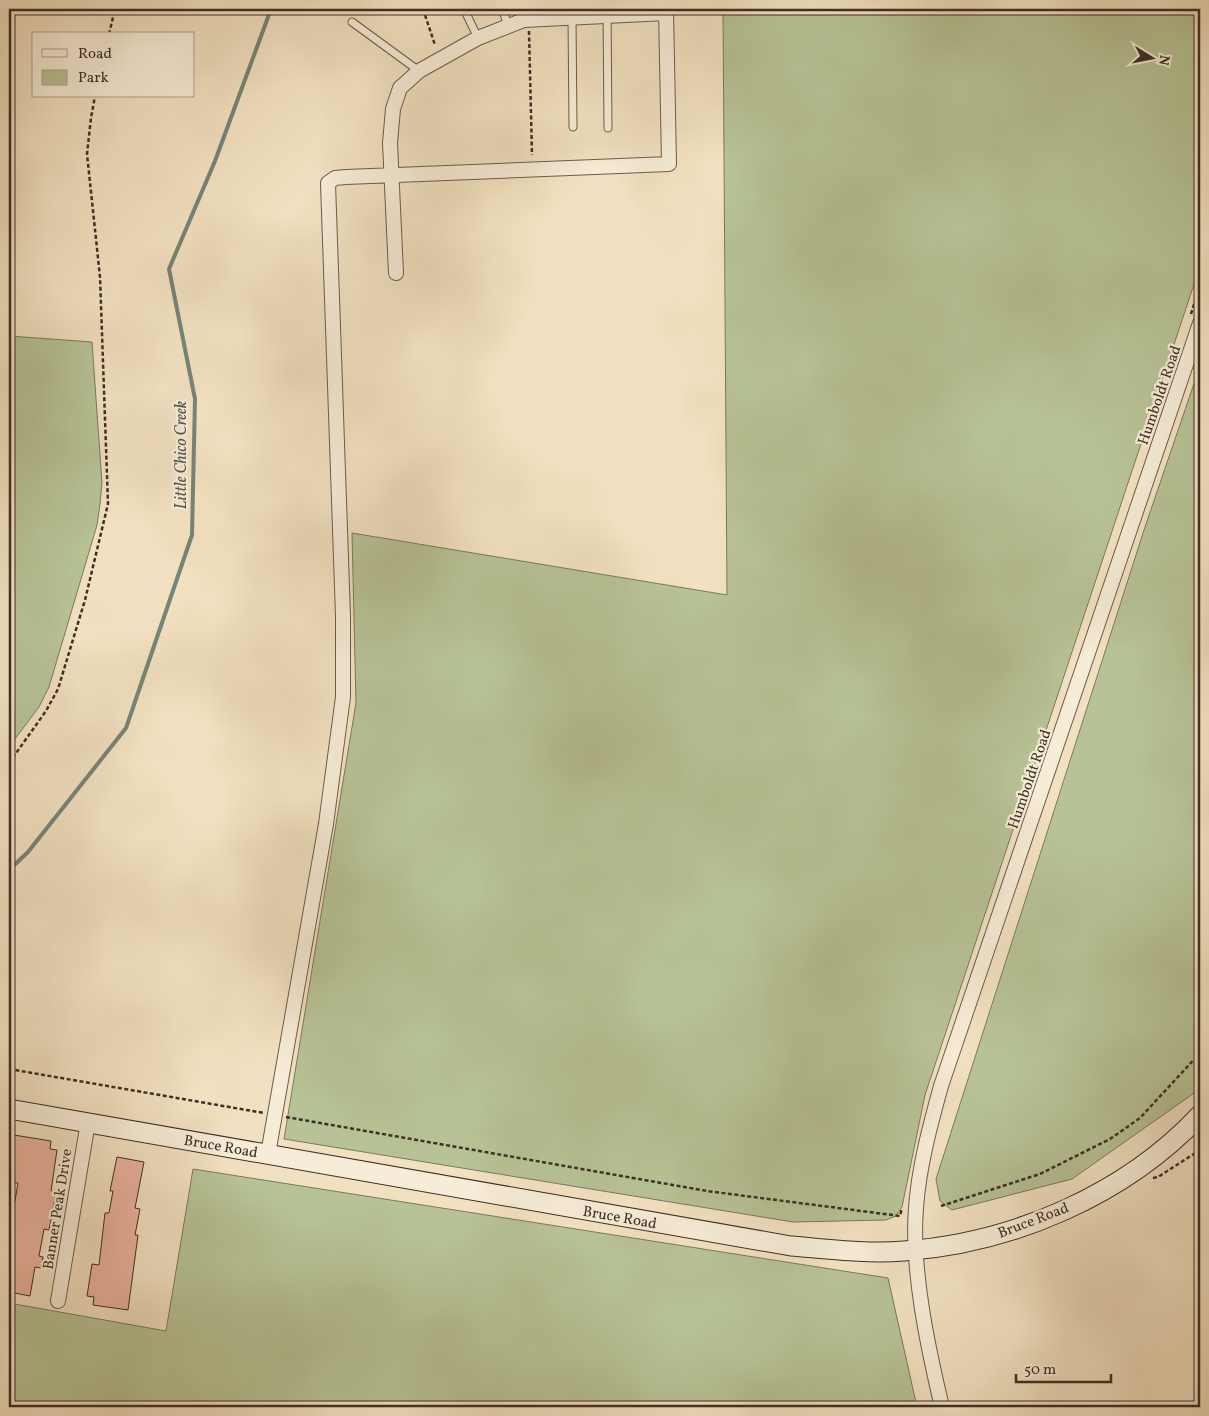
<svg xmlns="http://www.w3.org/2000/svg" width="1209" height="1416" font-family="Vollkorn,serif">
<rect width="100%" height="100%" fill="#f2e1c1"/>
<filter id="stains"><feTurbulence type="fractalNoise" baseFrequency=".004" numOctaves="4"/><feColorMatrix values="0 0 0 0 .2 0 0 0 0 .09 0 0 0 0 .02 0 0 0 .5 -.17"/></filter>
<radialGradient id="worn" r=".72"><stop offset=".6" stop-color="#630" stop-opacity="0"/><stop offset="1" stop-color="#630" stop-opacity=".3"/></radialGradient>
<path fill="#b7c396" stroke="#7a795e" d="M723,9h477v257l-275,829 -23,112 -6,9 -10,4 -93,2 -509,-83 72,-436 -4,-170 375,62z
M9,336l83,6 10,141 -2,21 -3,21 -48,162 -10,20 -30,40z
M1200,366v723l-128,90 -120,31 -12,-9 -4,-22 208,-649z
M193,1169l695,109 29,129h-908v-104l157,28z"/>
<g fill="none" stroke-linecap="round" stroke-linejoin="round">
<path stroke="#758579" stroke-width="4" d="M9,870l19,-18 98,-124 66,-193 3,-136 -26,-130 46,-108 56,-152"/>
</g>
<path fill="#eab39d" stroke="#3d2f26" d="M14,1135l37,6 -1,8 7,1 -6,41 5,1 -2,12 -5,26 -5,-1 -5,27 4,1 -2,11 -6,-1 -5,29 -21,-4v-56l9,-53 -9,-1 3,-15 -3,-1z
M117,1157l27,5 -9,46 5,1 -5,26h3l-10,75 -35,-5 1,-8 -7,-1 5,-32 7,1 6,-52h4l4,-22h-3z"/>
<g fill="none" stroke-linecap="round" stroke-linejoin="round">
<defs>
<path id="lane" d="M464,9l14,29
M502,9l6,16
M607,9l1,119
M572,17l1,110
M352,22l67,49"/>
<path id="street" d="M396,273l-6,-130 3,-34 7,-21 19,-17 59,-33 46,-18 142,-7
M268,1154l58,-330 17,-127v-81l-15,-433 7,-5 11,-1 323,-13 -3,-155
M58,1301l30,-179
M942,1407c-14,-59 -31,-138 -26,-199 3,-42 14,-82 25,-122l259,-763"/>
<path id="secondary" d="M9,1109l782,137c37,3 75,8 113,5 109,-8 221,-56 296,-136"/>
</defs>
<use href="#lane" stroke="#6a5c4d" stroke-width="9"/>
<use href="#street" stroke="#6a5c4d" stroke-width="16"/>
<use href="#secondary" stroke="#3d2f26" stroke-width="21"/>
<path stroke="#3d2f26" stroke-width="2.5" stroke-dasharray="4 2.5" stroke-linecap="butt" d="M423,9l12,36
M529,31l3,124
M109,34l6,-25
M1191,314l9,-29
M9,763l37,-52 12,-22 27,-89 23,-96 -8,-227 -13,-123 4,-36 4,-22
M9,1069l255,44
M286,1117l421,74 193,25 2,-8
M1153,1178l5,-1 42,-27
M941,1206l99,-32 70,-35 30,-21 60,-65"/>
<use href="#lane" stroke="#f7ecd7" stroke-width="7"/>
<use href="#street" stroke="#f7ecd7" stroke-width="14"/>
<use href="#secondary" stroke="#f7ecd7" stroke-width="19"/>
</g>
<g text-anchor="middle" stroke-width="4.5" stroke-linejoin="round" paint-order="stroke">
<g font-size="15" fill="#3d2f26" stroke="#f7ecd7">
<text transform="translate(1159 395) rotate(-71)" y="5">Humboldt Road</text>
<text transform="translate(1029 779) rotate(-71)" y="5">Humboldt Road</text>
<text transform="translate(221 1146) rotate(10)" y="5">Bruce Road</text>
<text transform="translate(57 1209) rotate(-81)" y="5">Banner Peak Drive</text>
<text transform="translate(620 1217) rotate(10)" y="5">Bruce Road</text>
<text transform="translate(1033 1220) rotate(-21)" y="5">Bruce Road</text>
</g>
<g font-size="16" font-style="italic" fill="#545348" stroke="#f7ecd7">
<text transform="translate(180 455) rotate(-90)" y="6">Little Chico Creek</text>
</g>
</g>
<rect width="1209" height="1416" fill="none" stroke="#f2e1c1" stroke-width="30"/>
<rect x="10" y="10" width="1189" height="1396" fill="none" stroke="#3d2f26" stroke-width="2.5"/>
<rect x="15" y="15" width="1179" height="1386" fill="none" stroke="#3d2f26"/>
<rect x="32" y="32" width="162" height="65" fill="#f7ecd7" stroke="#ada090"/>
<rect x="42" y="49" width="25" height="8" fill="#f7ecd7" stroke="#ada090"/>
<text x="78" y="58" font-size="15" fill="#3d2f26">Road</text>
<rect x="42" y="70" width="25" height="15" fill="#b7c396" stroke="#ada090"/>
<text x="78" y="82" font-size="15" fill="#3d2f26">Park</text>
<g transform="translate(1152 58) rotate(100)" stroke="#f7ecd7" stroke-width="4" paint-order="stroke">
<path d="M0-4L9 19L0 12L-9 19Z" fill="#3d2f26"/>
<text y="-8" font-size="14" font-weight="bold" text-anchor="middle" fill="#3d2f26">N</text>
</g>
<path d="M1016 1374v8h95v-8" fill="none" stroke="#3d2f26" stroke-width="2.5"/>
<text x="1024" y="1374" font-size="15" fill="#3d2f26" stroke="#f7ecd7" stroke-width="4" paint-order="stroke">50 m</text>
<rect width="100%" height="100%" filter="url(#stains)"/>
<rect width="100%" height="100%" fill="url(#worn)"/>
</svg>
